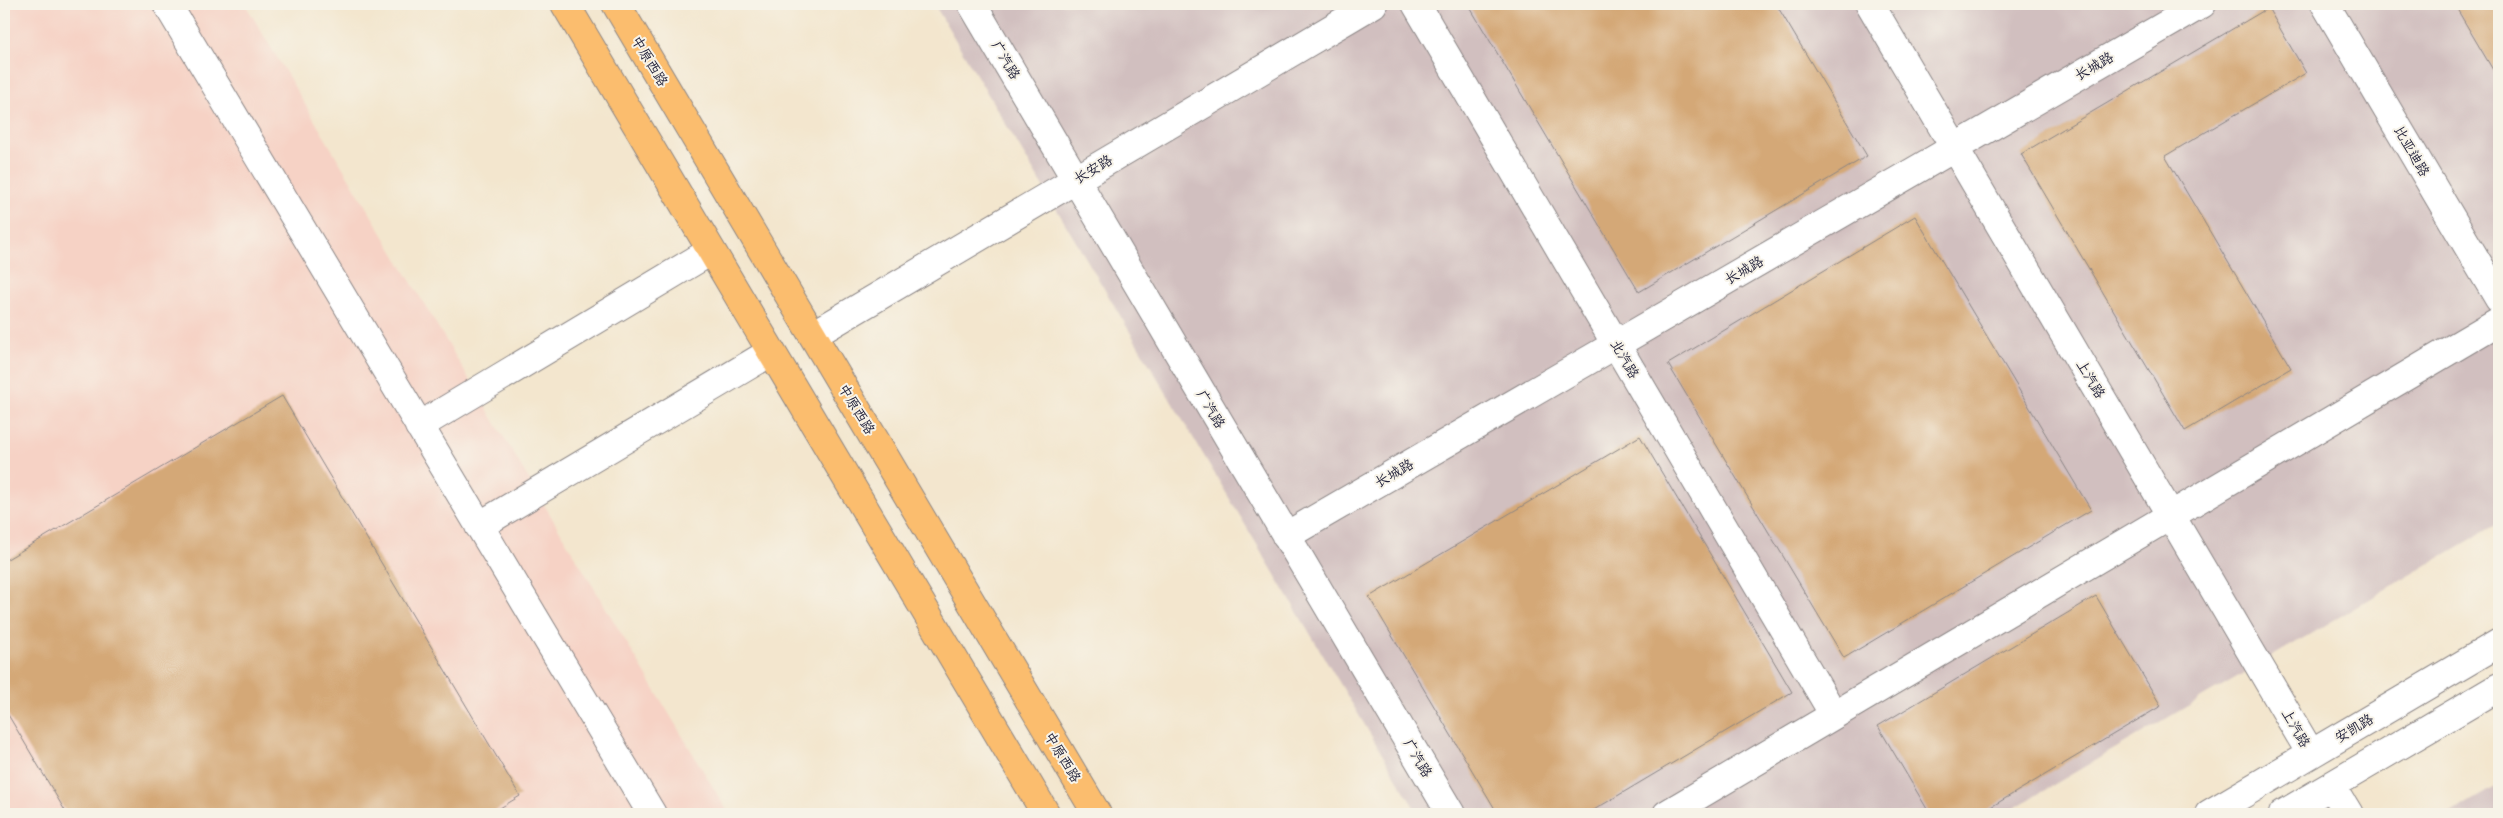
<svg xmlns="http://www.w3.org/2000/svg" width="2503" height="818" font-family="'Comic Neue','LXGW WenKai TC',sans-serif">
<rect width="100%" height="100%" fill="#f7f3e8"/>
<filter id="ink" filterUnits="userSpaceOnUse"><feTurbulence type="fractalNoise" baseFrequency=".02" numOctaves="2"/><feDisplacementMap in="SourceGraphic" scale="10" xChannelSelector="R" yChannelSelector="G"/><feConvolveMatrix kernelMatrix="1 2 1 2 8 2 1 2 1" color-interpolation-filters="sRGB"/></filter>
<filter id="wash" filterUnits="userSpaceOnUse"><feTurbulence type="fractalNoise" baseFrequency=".0096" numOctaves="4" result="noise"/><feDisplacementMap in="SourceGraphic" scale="20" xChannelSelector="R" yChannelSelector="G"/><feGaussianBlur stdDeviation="1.12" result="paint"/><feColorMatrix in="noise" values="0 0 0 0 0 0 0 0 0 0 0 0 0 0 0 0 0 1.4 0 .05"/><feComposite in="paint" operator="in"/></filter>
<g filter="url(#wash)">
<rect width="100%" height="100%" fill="#f3e6ce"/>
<path fill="#f6d2c5" d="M4,4h241l484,810h-725z"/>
<path fill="#d1bfbf" d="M934,4h1565v519l-495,291h-586z
M2499,785v29h-50z"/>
<g id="blocks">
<path fill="#d4a877" d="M1468,4h308l91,152 -228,136z
M2454,4h45v76z
M2268,8l38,65 -141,83 126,212 -106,63 -164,-277z
M1915,216l176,294 -247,148 -176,-294z
M282,396l238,400 -30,18h-423l-63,-106v-147z
M1640,436l152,256 -205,122h-89l-129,-217z
M2096,596l65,110 -182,108h-49l-52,-88z"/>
</g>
</g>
<g filter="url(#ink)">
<use href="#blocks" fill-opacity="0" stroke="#8a8484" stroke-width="1"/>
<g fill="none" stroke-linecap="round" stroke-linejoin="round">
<defs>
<path id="minor" d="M167,4l485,810
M972,4l479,810
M1416,4l418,711
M1870,4l441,750
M2325,4l174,295
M813,335l560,-331
M419,426l292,-175
M479,526l292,-174
M1286,536l916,-532
M2332,786l17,28
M1667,814l832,-493
M2209,814l290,-171
M2283,814l216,-127"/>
<path id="major" d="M565,4l481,810
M616,4l481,810"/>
</defs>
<use href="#minor" stroke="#8a8484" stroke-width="30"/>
<use href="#major" stroke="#8a8484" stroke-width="30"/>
<use href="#minor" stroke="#fff" stroke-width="28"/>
<use href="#major" stroke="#fbbd6e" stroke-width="28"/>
</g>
</g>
<g text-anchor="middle" stroke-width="4" stroke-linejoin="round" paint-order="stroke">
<g font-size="14" fill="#22223b" stroke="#f7f3e8">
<text transform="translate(1006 60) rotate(59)" y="5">广汽路</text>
<text transform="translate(650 61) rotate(59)" y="5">中原西路</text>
<text transform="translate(2094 66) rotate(-30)" y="5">长城路</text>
<text transform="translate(2412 151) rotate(60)" y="5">比亚迪路</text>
<text transform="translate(1093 169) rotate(-31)" y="5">长安路</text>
<text transform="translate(1744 270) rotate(-30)" y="5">长城路</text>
<text transform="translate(1625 359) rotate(60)" y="5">北汽路</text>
<text transform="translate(2091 379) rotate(59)" y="5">上汽路</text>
<text transform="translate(857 409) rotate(59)" y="5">中原西路</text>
<text transform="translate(1211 409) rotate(59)" y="5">广汽路</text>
<text transform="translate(1394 473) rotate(-30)" y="5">长城路</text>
<text transform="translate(2296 728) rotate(60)" y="5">上汽路</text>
<text transform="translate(2354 728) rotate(-31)" y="5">安凯路</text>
<text transform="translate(1063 757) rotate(59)" y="5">中原西路</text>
<text transform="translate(1418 758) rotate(59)" y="5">广汽路</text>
</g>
</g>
<rect width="2503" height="818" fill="none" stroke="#f7f3e8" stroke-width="20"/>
</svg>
